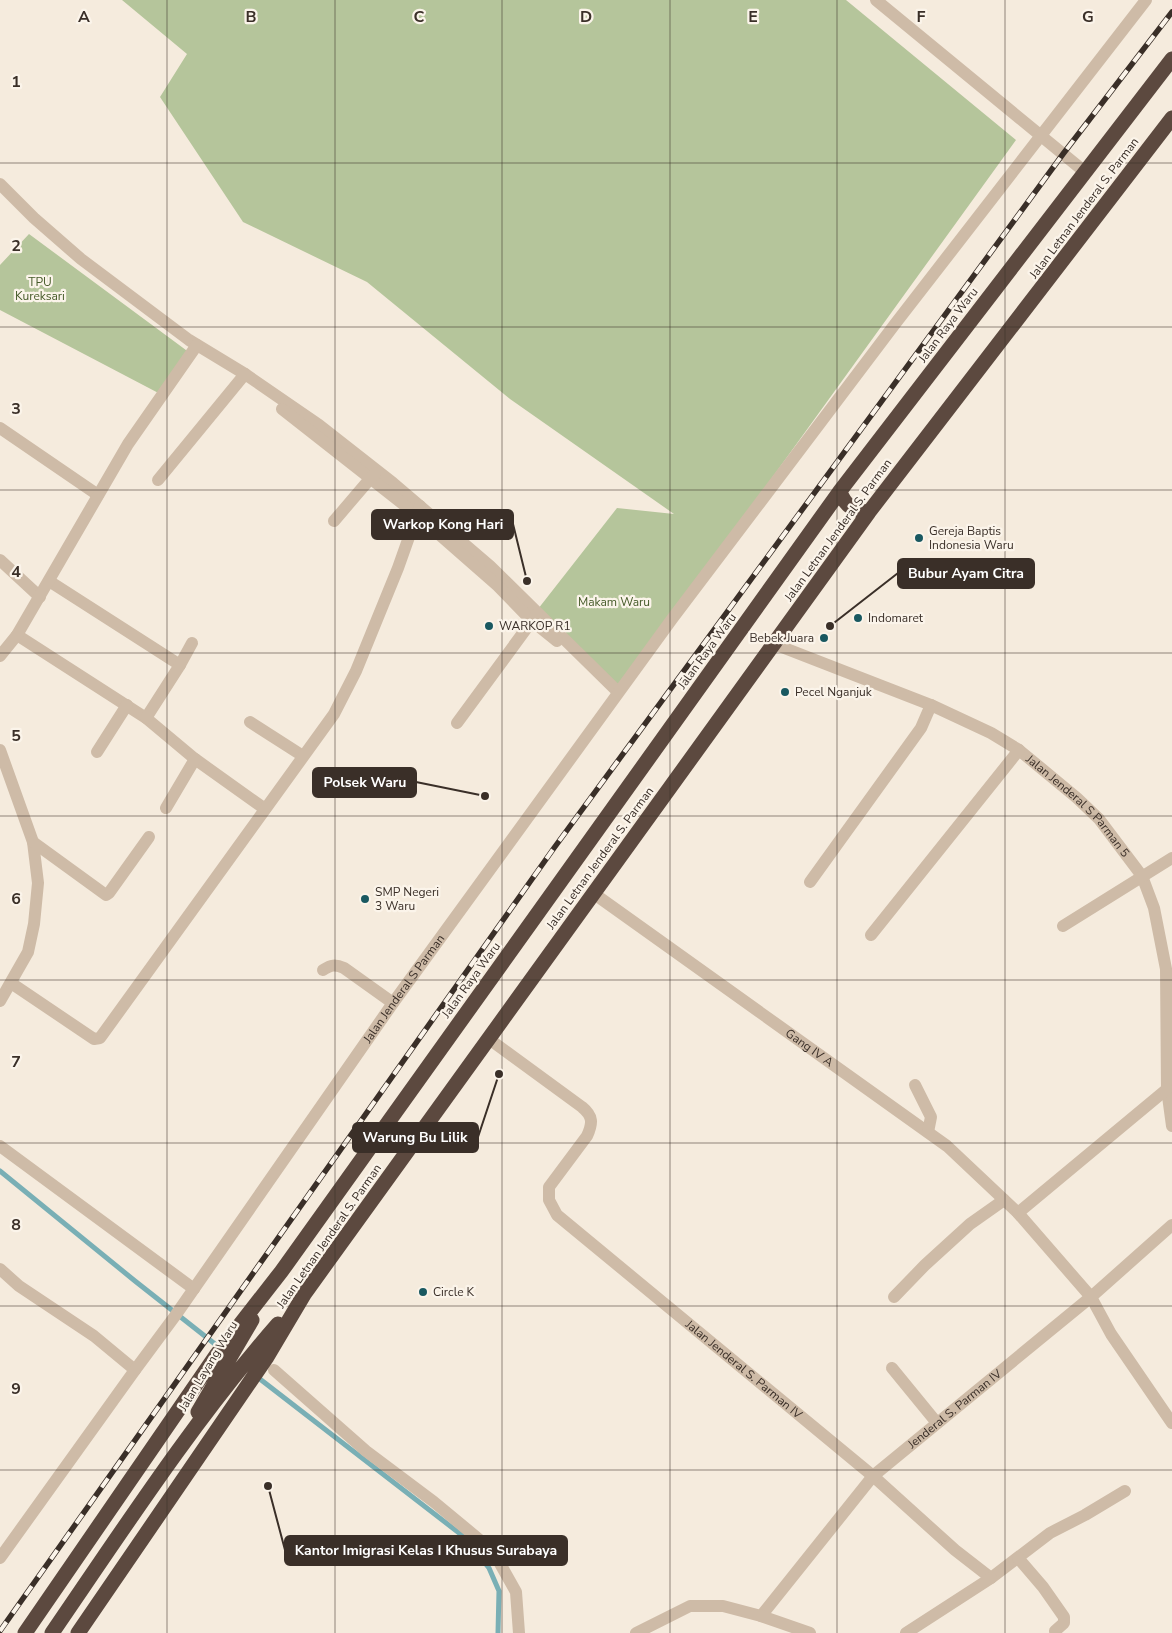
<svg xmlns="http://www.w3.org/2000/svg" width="1172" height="1633" font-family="'Nunito Sans',sans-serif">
<rect width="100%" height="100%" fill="#f5ebdd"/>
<path fill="#b5c59b" d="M122,0h724l170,140 -398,551 -80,-82 79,-101 57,6 -164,-115 -143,-117 -124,-60 -83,-125 27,-43z
M29,234l165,122 -28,41 -166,-87v-45z"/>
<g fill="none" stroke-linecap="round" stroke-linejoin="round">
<path stroke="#79afb5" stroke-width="5" d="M0,1171l135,110 85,67
M256,1376l207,160 26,32 10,23 -1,42"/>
<g stroke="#cebba7" stroke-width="12">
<path d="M876,0l209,172"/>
<path d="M0,184l34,34 47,41 108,81 56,34 74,51 74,58 97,83 128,126"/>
<path d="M282,409l135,106 81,71 33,34 26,21"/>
<path d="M0,428l98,67"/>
<path d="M158,480l87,-106"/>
<path d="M334,521l41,-48"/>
<path d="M0,560l40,37"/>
<path d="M49,581l131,84"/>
<path d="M17,635l129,83 49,41 70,50"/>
<path id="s1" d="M774,644l157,61 60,28 28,17 58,48 22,21 43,57 12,32 12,61 1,120 5,37"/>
<path d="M0,656l17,-21 111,-191 69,-99"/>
<path d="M146,718l34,-53 12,-22"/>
<path d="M250,722l53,34"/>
<path d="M457,723l80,-109"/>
<path d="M0,750l33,92 5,41 -4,41 -6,28 -28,49"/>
<path d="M97,752l30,-47"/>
<path d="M166,808l29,-49"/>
<path d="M33,842l73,53 3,-2 40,-56"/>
<path d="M810,882l111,-154 10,-23"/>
<path id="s2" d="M593,893l354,253 71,67 73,84 20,37 61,89"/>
<path d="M1063,926l109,-68"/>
<path d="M871,935l148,-185"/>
<path d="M323,970c8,-5 12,-6 21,-2l49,35"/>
<path d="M11,983l83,56 6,-1 234,-324 22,-43 42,-103 22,-62"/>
<path id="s3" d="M489,1039l93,68c11,9 11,16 5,29l-38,51v13l8,15 316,261 82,74 36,28 59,-45 35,-18 40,-24"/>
<path d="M915,1085l16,32 -3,15"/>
<path d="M0,1146l194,143"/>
<path d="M1018,1213l149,-124"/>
<path d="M0,1269l19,17 75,50 41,34"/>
<path d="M894,1297l31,-32 45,-41 34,-24"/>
<path d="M892,1368l45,55"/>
<path d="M274,1370l92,81 68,51 59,49 23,41 3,41"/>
<path id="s4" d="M0,1558l135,-188 40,-54 218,-313 279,-384 223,-295 251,-324"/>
<path d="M1018,1558l25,29 21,30v6l-9,8"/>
<path id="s5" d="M761,1616l112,-140 218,-179 81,-72"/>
<path d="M636,1633l54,-27h33l38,10 49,17"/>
<path d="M906,1633l85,-55"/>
</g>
<path stroke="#5c493f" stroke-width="15" d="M840,491c4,14 14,21 29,21
M198,1412l54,-92
M25,1633l192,-279 64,-82 559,-781 332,-432
M52,1633c72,-105 142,-213 226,-309
M78,1633l189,-276 38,-64 564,-781 303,-394"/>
<defs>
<path id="rail" d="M0,1631l554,-783 509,-694 109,-142"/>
</defs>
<use href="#rail" stroke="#3a2f28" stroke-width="5.5"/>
<use href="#rail" stroke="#fbf4ea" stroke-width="4" stroke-dasharray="11" stroke-linecap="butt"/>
</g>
<path fill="none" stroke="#3a2f28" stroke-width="1" stroke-opacity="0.55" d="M167,0v1633M335,0v1633M502,0v1633M670,0v1633M837,0v1633M1005,0v1633M0,163h1172M0,327h1172M0,490h1172M0,653h1172M0,816h1172M0,980h1172M0,1143h1172M0,1306h1172M0,1470h1172"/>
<g fill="#195860" stroke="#fbf4ea" stroke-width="2">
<circle cx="919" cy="538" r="5"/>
<circle cx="858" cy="618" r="5"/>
<circle cx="489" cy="626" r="5"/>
<circle cx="824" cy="638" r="5"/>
<circle cx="785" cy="692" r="5"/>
<circle cx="365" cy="899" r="5"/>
<circle cx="423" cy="1292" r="5"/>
</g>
<g text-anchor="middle" stroke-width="4.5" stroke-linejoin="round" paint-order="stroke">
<g font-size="12" fill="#3a2f28" stroke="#fbf4ea">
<text transform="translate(1084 208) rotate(-53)" y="4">Jalan Letnan Jenderal S. Parman</text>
<text transform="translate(948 325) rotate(-53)" y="4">Jalan Raya Waru</text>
<text transform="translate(838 530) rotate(-54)" y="4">Jalan Letnan Jenderal S. Parman</text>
<text transform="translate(707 651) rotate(-54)" y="4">Jalan Raya Waru</text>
<text dy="4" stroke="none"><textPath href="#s1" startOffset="349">Jalan Jenderal S Parman 5</textPath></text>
<text transform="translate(600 858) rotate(-54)" y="4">Jalan Letnan Jenderal S. Parman</text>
<text transform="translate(471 980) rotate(-54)" y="4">Jalan Raya Waru</text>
<text dy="4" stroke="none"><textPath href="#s4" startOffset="698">Jalan Jenderal S Parman</textPath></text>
<text dy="4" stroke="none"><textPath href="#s2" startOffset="266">Gang IV A</textPath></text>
<text transform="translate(329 1236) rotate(-55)" y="4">Jalan Letnan Jenderal S. Parman</text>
<text transform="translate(208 1366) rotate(-59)" y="4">Jalan Layang Waru</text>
<text dy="4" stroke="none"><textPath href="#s3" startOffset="484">Jalan Jenderal S. Parman IV</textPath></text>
<text dy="4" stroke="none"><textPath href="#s5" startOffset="285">Jenderal S. Parman IV</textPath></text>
</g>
<g font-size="12" fill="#465b2a" stroke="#fbf4ea">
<text x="40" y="286">TPU<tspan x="40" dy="14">Kureksari</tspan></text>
<text x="614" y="606">Makam Waru</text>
</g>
<g font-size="12" fill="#3a2f28" stroke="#fbf4ea" text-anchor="start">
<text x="929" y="535">Gereja Baptis<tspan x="929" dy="14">Indonesia Waru</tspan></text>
<text x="868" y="622">Indomaret</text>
<text x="499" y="630">WARKOP R1</text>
<text x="814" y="642" text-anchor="end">Bebek Juara</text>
<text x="795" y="696">Pecel Nganjuk</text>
<text x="375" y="896">SMP Negeri<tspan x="375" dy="14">3 Waru</tspan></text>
<text x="433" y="1296">Circle K</text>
</g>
</g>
<g font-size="16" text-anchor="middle" font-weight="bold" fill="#3a2f28" stroke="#fbf4ea" stroke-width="4.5" stroke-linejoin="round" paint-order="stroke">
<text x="84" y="22">A</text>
<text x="251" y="22">B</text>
<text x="419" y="22">C</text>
<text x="586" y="22">D</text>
<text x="753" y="22">E</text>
<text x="921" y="22">F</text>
<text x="1088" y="22">G</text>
<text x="16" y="87">1</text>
<text x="16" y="251">2</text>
<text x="16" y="414">3</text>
<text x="16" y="577">4</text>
<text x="16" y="741">5</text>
<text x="16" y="904">6</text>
<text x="16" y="1067">7</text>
<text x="16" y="1230">8</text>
<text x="16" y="1394">9</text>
</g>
<path fill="none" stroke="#3a2f28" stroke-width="2" d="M527 581L513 524M830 626L898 573M485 796L416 782M499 1074L478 1137M268 1486L285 1550"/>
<g fill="#3a2f28" stroke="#fbf4ea" stroke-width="2">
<circle cx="527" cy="581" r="5"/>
<circle cx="830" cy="626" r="5"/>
<circle cx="485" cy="796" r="5"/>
<circle cx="499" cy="1074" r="5"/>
<circle cx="268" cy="1486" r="5"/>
</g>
<g fill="#3a2f28" stroke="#3a2f28" stroke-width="2">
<rect x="372" y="510" width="141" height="29" rx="5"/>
<rect x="898" y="559" width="136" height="29" rx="5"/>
<rect x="313" y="768" width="103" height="29" rx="5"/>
<rect x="353" y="1123" width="125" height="29" rx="5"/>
<rect x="285" y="1536" width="282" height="29" rx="5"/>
</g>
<g font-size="14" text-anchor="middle" font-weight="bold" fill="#fff">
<text x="443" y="529">Warkop Kong Hari</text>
<text x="966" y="578">Bubur Ayam Citra</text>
<text x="365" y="787">Polsek Waru</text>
<text x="415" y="1142">Warung Bu Lilik</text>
<text x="426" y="1555">Kantor Imigrasi Kelas I Khusus Surabaya</text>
</g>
</svg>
